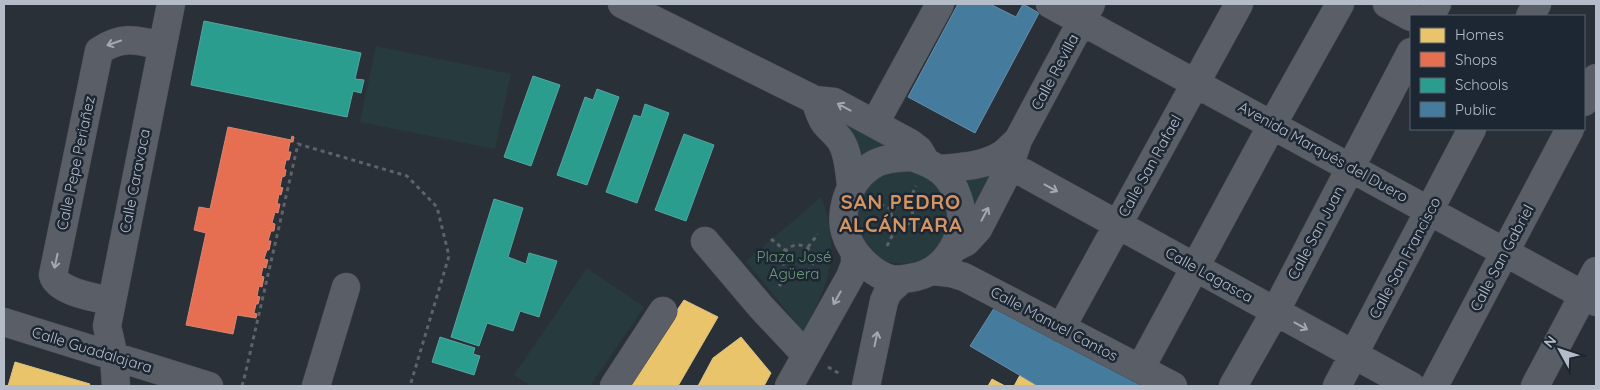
<svg xmlns="http://www.w3.org/2000/svg" width="1600" height="390" font-family="Quicksand,sans-serif">
<rect width="100%" height="100%" fill="#2a3038"/>
<path fill="#273a3e" d="M376,46l135,28 -16,75 -135,-27z
M843,122l49,22 -32,20z
M908,167l27,13 15,27 -5,31 -10,13 -14,9 -16,4 -17,-2 -15,-7 -18,-27 3,-33 21,-22z
M994,167l-19,46 -14,-42z
M821,197c20,50 9,89 -18,134l-57,-70z
M587,268l57,39 -54,79h-59l-17,-11z"/>
<path fill="#e9c46a" stroke="#d9c286" d="M684,300l34,17 -40,69h-53z
M741,337l30,36 -7,13h-66l15,-28z
M15,362l75,22 -1,2h-81z
M1020,375l18,11h-24z
M992,379l13,7h-17z"/>
<path fill="#e76f51" stroke="#d88675" d="M228,127l63,13 1,-4 2,1 -1,5h-3l-2,10h3l-2,8h-3l-2,9 2,1 -1,6 -3,1 -2,10 3,1 -2,7 -2,-1 -2,10h3l-2,9 -3,-1 -3,11 3,1 -1,7h-3l-3,10h3l-2,9h-2l-3,9 4,1 -2,8 -3,-1 -2,9 3,1 -2,10 -3,-1 -2,10 3,1 -2,7h-2l-2,9 3,1 -1,4 -19,-3 -4,19 -47,-9 20,-92 -12,-3 5,-23 11,2z"/>
<path fill="#2a9d8f" stroke="#53a6a0" d="M204,21l157,32 -6,26 9,1 -3,13 -8,-2 -6,26 -156,-32z
M533,76l27,9 -29,81 -27,-9z
M597,89l22,8 -32,88 -30,-10 28,-78 8,3z
M645,104l24,9 -32,90 -31,-11 28,-77 7,2z
M684,134l30,11 -28,76 -31,-11z
M494,199l29,9 -15,49 18,7 3,-11 28,8 -18,56 -19,-6 -7,20 -26,-8 -8,23 -28,-9z
M440,337l35,11 -2,6 7,2 -6,19 -42,-13z"/>
<path fill="#457b9d" stroke="#668eaa" d="M958,4h32l26,13 7,-13 16,9 -64,120 -67,-36z
M998,302l154,84h-114l-68,-40z"/>
<g fill="none" stroke-linecap="round" stroke-linejoin="round">
<defs>
<path id="minor" d="M622,4l193,96 19,2 76,41 9,7 7,12
M1050,4l546,298
M1387,4l24,13
M1430,16l7,-12
M1530,16l7,-12
M815,100c3,8 5,16 9,22 6,8 14,13 18,21 7,13 7,28 9,42
M1584,102l12,-24
M875,123l65,-119
M912,157c24,8 38,16 46,41 12,34 -10,75 -48,80 -6,1 -13,2 -19,1 -16,-4 -32,-19 -40,-33 -16,-27 -5,-63 20,-80 12,-8 27,-8 41,-9z
M940,169c21,-2 45,-3 63,-15 5,-4 10,-9 15,-14
M1007,173l10,-2 7,2 387,213
M705,241l56,66 45,48
M954,248l12,-6 12,-13 29,-56 11,-33 73,-136
M932,271l19,2 13,4 209,109
M111,301c-15,-3 -54,-9 -58,-26l46,-224c23,-16 38,-11 63,-5
M4,322l205,64
M1061,328l178,-324
M1140,369l132,-244 68,-121
M116,386l-2,-29 -7,-31 64,-322
M316,386l30,-99
M614,386l49,-75
M789,386l61,-109 5,-13v-10
M866,386l18,-85 4,-9 13,-12
M1233,386l42,-74 136,-260
M1337,386l135,-257
M1434,386l136,-257
M1535,386l61,-115"/>
</defs>
<use href="#minor" stroke="#484c53" stroke-width="29"/>
<path stroke="#5d636a" stroke-width="3" stroke-dasharray="4 4" stroke-linecap="butt" d="M873,201l16,7
M909,201l7,-15
M915,221l17,9
M771,239l15,12
M783 260a15 15 0 1 1 30 0a15 15 0 1 1-30 0Z
M887,246l9,-18 -7,-20 20,-7 6,20 -19,7
M808,247l10,-13
M809,271l10,7
M779,286l11,-13
M828,367l12,7
M242,386l3,-11 53,-231 109,32 30,31 12,49 -39,130"/>
<use href="#minor" stroke="#5a5e66" stroke-width="28"/>
</g>
<defs><path id="oneway-shaft" d="M-6 0H5M1.5-3L5.5 0L1.5 3" fill="none" stroke-width="1.6" stroke-linecap="round" stroke-linejoin="round" transform="scale(1.25)"/></defs>
<g stroke="#a2a9b5">
<use href="#oneway-shaft" transform="translate(114 43) rotate(161)"/>
<use href="#oneway-shaft" transform="translate(844 107) rotate(-152)"/>
<use href="#oneway-shaft" transform="translate(1051 188) rotate(29)"/>
<use href="#oneway-shaft" transform="translate(985 214) rotate(-62)"/>
<use href="#oneway-shaft" transform="translate(56 261) rotate(102)"/>
<use href="#oneway-shaft" transform="translate(837 298) rotate(119)"/>
<use href="#oneway-shaft" transform="translate(1301 326) rotate(29)"/>
<use href="#oneway-shaft" transform="translate(876 339) rotate(-78)"/>
</g>
<g text-anchor="middle" stroke-width="5" stroke-linejoin="round" paint-order="stroke">
<g font-size="15" fill="#b4bcc9" stroke="#1d2633">
<text transform="translate(1055 72) rotate(-62)" y="5">Calle Revilla</text>
<text transform="translate(1323 152) rotate(29)" y="5">Avenida Marqués del Duero</text>
<text transform="translate(76 163) rotate(-78)" y="5">Calle Pepe Periañez</text>
<text transform="translate(1150 166) rotate(-61)" y="5">Calle San Rafael</text>
<text transform="translate(135 181) rotate(-79)" y="5">Calle Caravaca</text>
<text transform="translate(1316 233) rotate(-62)" y="5">Calle San Juan</text>
<text transform="translate(1405 258) rotate(-62)" y="5">Calle San Francisco</text>
<text transform="translate(1502 258) rotate(-62)" y="5">Calle San Gabriel</text>
<text transform="translate(1209 275) rotate(29)" y="5">Calle Lagasca</text>
<text transform="translate(1054 324) rotate(28)" y="5">Calle Manuel Cantos</text>
<text transform="translate(92 350) rotate(17)" y="5">Calle Guadalajara</text>
</g>
<g font-size="15" fill="#6b9a76" stroke="#1d2633">
<text x="794" y="262">Plaza José<tspan x="794" dy="17">Agüera</tspan></text>
</g>
<g font-size="20" font-weight="bold" letter-spacing="1" fill="#d59563" stroke="#1d2633">
<text x="901" y="209">SAN PEDRO<tspan x="901" dy="23">ALCÁNTARA</tspan></text>
</g>
</g>
<rect width="1600" height="390" fill="none" stroke="#b4bcc9" stroke-width="10"/>
<rect x="1410" y="15" width="175" height="115" fill="#1d2633" stroke="#59626f"/>
<rect x="1420" y="28" width="25" height="15" fill="#e9c46a" stroke="#59626f"/>
<text x="1455" y="40" font-size="15" fill="#b4bcc9">Homes</text>
<rect x="1420" y="52" width="25" height="15" fill="#e76f51" stroke="#59626f"/>
<text x="1455" y="65" font-size="15" fill="#b4bcc9">Shops</text>
<rect x="1420" y="78" width="25" height="15" fill="#2a9d8f" stroke="#59626f"/>
<text x="1455" y="90" font-size="15" fill="#b4bcc9">Schools</text>
<rect x="1420" y="102" width="25" height="15" fill="#457b9d" stroke="#59626f"/>
<text x="1455" y="115" font-size="15" fill="#b4bcc9">Public</text>
<g transform="translate(1560 350) rotate(310)" stroke="#1d2633" stroke-width="4" paint-order="stroke">
<path d="M0-4L9 19L0 12L-9 19Z" fill="#b4bcc9"/>
<text y="-8" font-size="14" font-weight="bold" text-anchor="middle" fill="#b4bcc9">N</text>
</g>
</svg>
